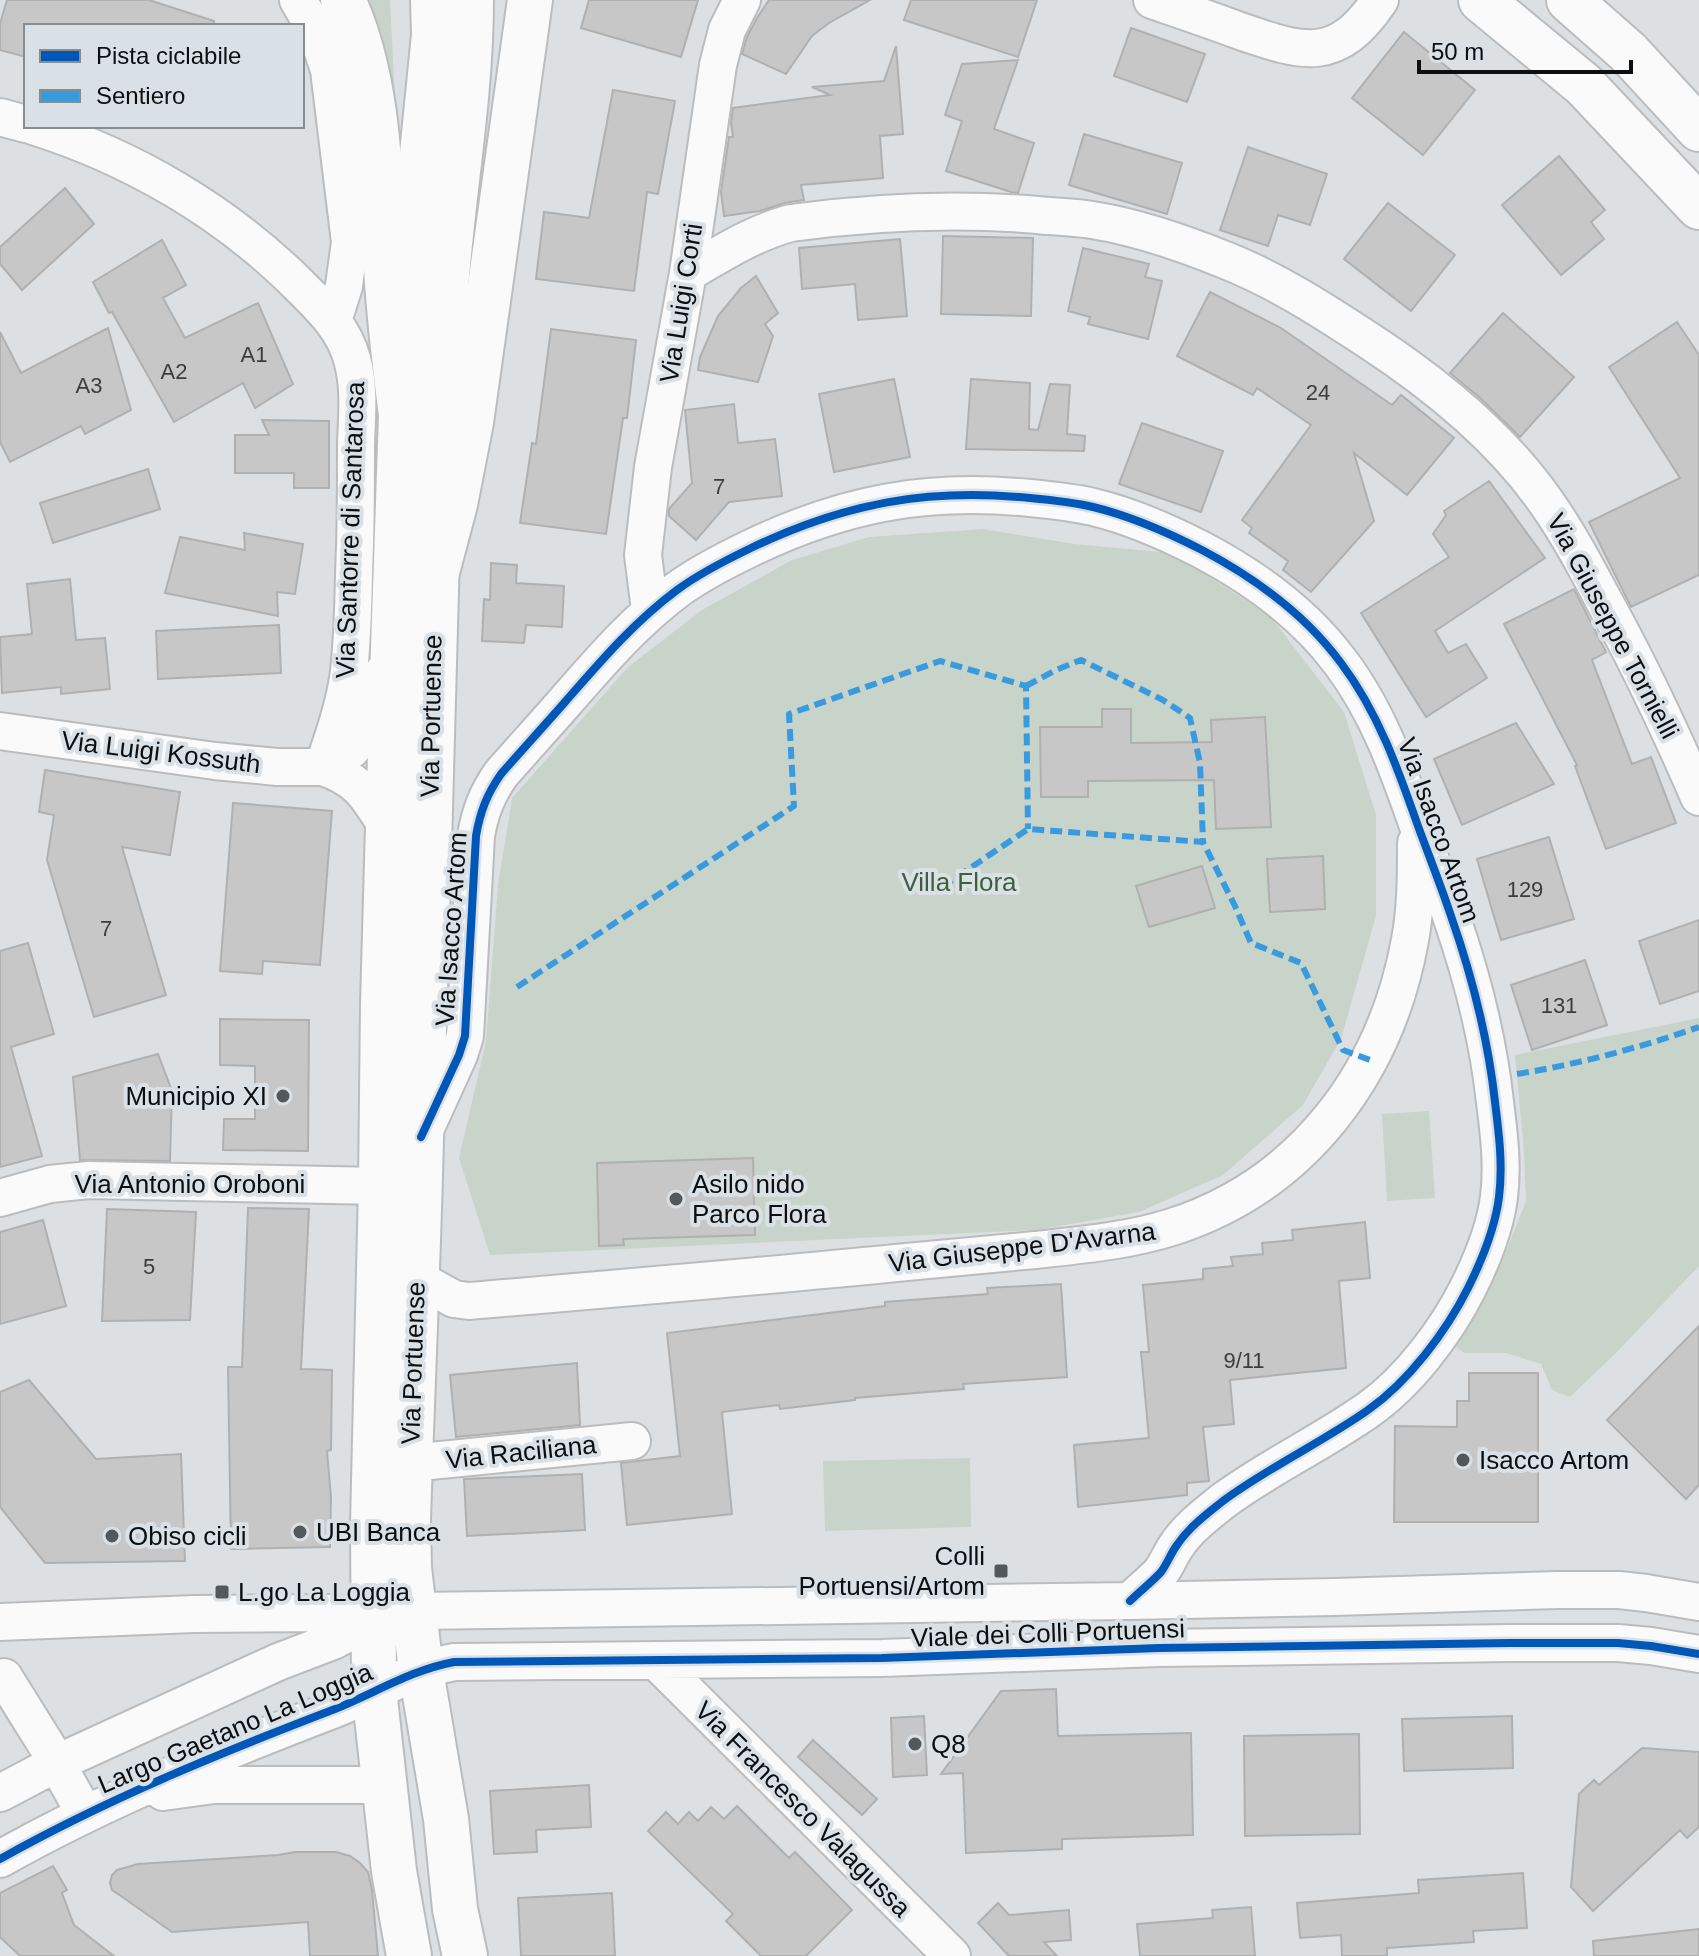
<svg xmlns="http://www.w3.org/2000/svg" width="1699" height="1956" font-family="Helvetica,sans-serif">
<rect width="100%" height="100%" fill="#dde0e3"/>
<path fill="#c8d4ca" d="M348,0h42l6,118z
M983,529l92,15 97,9 98,63 74,96 32,103v101l-35,123 -38,66 -80,70 -84,37 -102,18 -547,25 -31,-97 27,-117 12,-156 14,-87 116,-131 74,-57 90,-50 77,-23z
M1699,1018v248l-83,87 -46,44 -18,-7 -11,-26 -35,-11h-42l-11,-9 52,-90 21,-53 -2,-49 -9,-97z
M1429,1111l6,87 -48,3 -5,-87z
M970,1458l1,69 -146,4 -2,-70z"/>
<path fill="#c7c7c8" stroke="#b0b0b0" stroke-width="2" d="M7,0h142l65,21v5h-188v31l-26,-7v-26z
M589,0h109l-17,57 -100,-29z
M769,0h101l-41,23 -17,13 -26,38 -44,-20 5,-17 10,-19z
M911,0h126l-19,57 -114,-37z
M1131,28l74,26 -18,48 -73,-26z
M1404,32l71,58 -52,65 -71,-57z
M896,46l7,88 -23,2 3,42 -82,7 3,15 -19,3 -25,8 -36,5 -3,-24 8,-55h4l-2,-14 2,-15 97,-13 -18,-8 72,-6z
M1018,60l-24,69 40,14 -16,50 -7,-1 -65,-21 16,-50 -17,-6 17,-51z
M613,90l62,11 -17,93 -11,-2 -13,99 -98,-12 8,-67 45,6z
M1084,134l98,29 -15,51 -98,-29z
M1248,147l79,27 -17,51 -32,-10 -10,31 -48,-16z
M1559,156l46,54 -14,12 13,17 -43,36 -59,-70z
M65,188l29,36 -72,66 -22,-26v-17z
M1388,203l67,52 -44,56 -67,-52z
M943,236l90,2 -2,78 -90,-2z
M900,239l7,77 -49,4 -3,-36 -53,5 -3,-41z
M162,240l24,45 -23,13 22,40 73,-35 35,81 -38,24 -12,-25 -69,39 -62,-110 -3,1 -16,-31z
M1083,248l66,16 -4,13 17,4 -14,58 -60,-15 2,-7 -22,-6z
M756,276l22,37 -13,11 8,12 -15,46 -60,-12 2,-13 18,-41 23,-28z
M1210,292l71,36 111,77 9,-10 53,43 -47,57 -53,-42 20,68 -63,71 -28,-22 5,-9 -39,-28 3,-5 -10,-8 69,-95 -54,-37 -4,7 -76,-39z
M1503,313l71,64 -54,60 -41,-40 -29,-24z
M1677,322l22,33v220l-68,32 -42,-85 91,-44 -71,-111z
M108,328l23,82 -46,24 -4,-8 -71,36 -10,-20v-110l21,41z
M551,329l85,11 -9,78h-4l-17,116 -86,-11 12,-80 4,1z
M894,379l16,78 -76,15 -15,-78z
M971,379l59,4 -1,46 9,1 12,-46 20,1 -3,49 18,2 -1,15 -118,-2z
M734,404l4,39 37,-4 7,57 -53,6 -33,38 -27,-24v-7l23,-26 -7,-73z
M262,420l67,1v67h-35v-15h-59v-38h34z
M1142,423l81,28 -22,61 -82,-28z
M148,469l12,40 -107,34 -13,-40z
M1489,481l56,77 -110,73 13,22 18,-9 21,34 -61,39 -65,-104 88,-56 -16,-23 13,-19 -2,-4z
M244,533l59,11 -8,50 -18,-2 1,24 -113,-23 15,-56 65,13z
M491,563l26,2 -1,18 48,3 -2,41 -36,-2 -2,18 -42,-2 2,-42 6,1z
M70,579l6,61 29,-2 5,51 -49,5v-7l-59,6 -2,-56 32,-3 -5,-50z
M1574,589l32,63 -14,8 40,104 19,-7 25,66 -70,26 -31,-83 2,-1 -73,-141z
M279,625l2,48 -123,6 -2,-48z
M1102,709h29v34l81,-1 -1,-22 54,-3 6,110 -55,2 -2,-49 -126,1v16h-47l-1,-70h62z
M1516,723l38,61 -92,41 -28,-66z
M45,770l135,22 -10,63 -48,-8 44,148 -72,22 -47,-157 7,-45 -15,-3z
M233,803l99,8 -12,154 -57,-4 -1,13 -42,-3z
M1549,837l25,82 -73,21 -24,-81z
M1323,856l2,53 -55,3 -3,-53z
M1202,866l13,42 -66,19 -13,-41z
M1699,920v71l-39,13 -21,-63z
M28,943l26,91 -43,13 31,109 -42,11v-216z
M1585,960l22,65 -75,25 -21,-65z
M220,1019l89,1 -1,131 -85,-1 1,-31h31v-53l-35,-1z
M158,1054l14,37 -2,70 -90,-1 -7,-83z
M753,1158l2,77 -132,4 1,6 -25,1 -2,-83z
M248,1208l61,1 -8,160 31,1 -1,80 -4,1 4,46 -1,50 -99,2 -3,-182h14z
M107,1209l89,3 -6,108 -88,1z
M43,1220l23,86 -66,18v-92z
M1365,1222l5,56 -31,3 7,87 -116,12 4,44 -31,3 6,54 -22,2v12l-109,12 -4,-62 75,-7 -8,-86h8l-6,-67 60,-6v-10l30,-3 -2,-9 32,-3 -1,-11 31,-3 -1,-10z
M1061,1284l6,93 -104,7 1,5 -109,9v2l-75,9 -1,-4 -57,7 10,102 -105,11 -6,-62 59,-7 -13,-123 218,-27v-4l103,-8 -1,-6z
M1699,1326v159l-13,14 -79,-79z
M577,1363l3,62 -124,12 -6,-62z
M1469,1373h69v149h-144l1,-96 62,1v-26h12z
M29,1380l67,79 85,-5 4,107 -140,2 -45,-56v-115z
M582,1474l3,56 -118,6 -3,-57z
M1056,1689l2,47 133,-3 2,102 -131,4v10l-96,4 -3,-80 -22,1 60,-83z
M924,1716l3,59 -34,2 -2,-59z
M1512,1716l1,52 -109,3 -2,-52z
M1359,1734l1,100 -115,2 -1,-100z
M813,1740l64,59 -15,16 -64,-58z
M1642,1748l57,4v75l-12,11 -7,-8 -87,81 -22,-24 8,-93 15,-14 5,5z
M589,1785l2,42 -55,3 1,22 -43,2 -4,-63z
M737,1806l52,52 6,-6 57,58 -46,46h-45l-35,-35 7,-7 -85,-83 18,-19 12,12 11,-12 9,9 13,-14 13,12z
M295,1852h41l14,4 10,7 8,9 4,18 6,66h-68l-2,-34 -136,10 -51,-36 -9,-6 -2,-7 2,-8 5,-5 21,-6 140,-9z
M53,1866l14,24 -5,3 12,32 40,31h-94l-20,-19v-44z
M1523,1873l4,55 -54,3 1,11 -87,6v8h-45l-1,-21 -41,3 -3,-35 122,-10 -1,-13z
M612,1893l3,63h-94l-3,-58z
M998,1903l11,12 60,-5 2,30 -27,2 13,14h-48l-31,-33z
M1251,1907l4,49h-115l-3,-32 76,-6 -1,-8z
M1699,1929v27h-105l-1,-15z"/>
<g fill="none" stroke-linecap="round" stroke-linejoin="round">
<defs>
<path id="minor" d="M298,0l18,31 13,39 21,172 -6,44 -11,35
M1152,0c29,10 59,20 88,31 64,22 97,33 140,-31
M0,117l26,7
M688,273c33,-19 65,-40 103,-50 82,-11 164,-15 247,-8 18,2 36,2 54,5 45,7 91,23 133,40 51,20 97,50 143,80 66,43 132,96 178,162 22,31 40,65 58,99 35,63 66,129 95,196
M650,610l-7,-55 10,-88 35,-194 30,-208 9,-35 15,-30
M384,671c-9,25 -14,59 -33,79 -8,7 -18,12 -28,17 38,13 45,30 66,63
M0,731l215,30 62,6h46c10,-29 20,-58 25,-88 6,-43 5,-89 7,-133 1,-34 1,-68 1,-102 1,-29 4,-57 -4,-85 -8,-30 -30,-51 -52,-73 -74,-74 -168,-129 -267,-160
M424,1132l35,-77 6,-19 11,-200c4,-24 11,-42 25,-62 21,-24 43,-48 64,-72 35,-40 69,-80 112,-112 23,-17 49,-30 74,-42 94,-45 176,-60 279,-50 21,2 42,4 63,9 38,9 74,25 109,43 53,28 103,64 139,113 37,49 57,106 77,163 11,30 23,60 33,90 21,60 37,122 44,186 4,32 8,63 4,95 -4,32 -17,63 -31,91 -22,44 -60,94 -100,122 -47,33 -99,57 -145,91 -16,13 -34,26 -46,44 -6,8 -10,19 -16,27 -9,10 -21,19 -31,29
M0,1198l50,-14 39,-4 292,6
M416,1278l38,21 15,2c142,-12 285,-24 427,-38 47,-4 93,-9 139,-13 46,-5 93,-9 137,-23 131,-42 214,-154 238,-287 6,-32 6,-65 6,-97
M410,1463l222,-22
M0,1622l194,-8 137,-1 42,7
M655,1660l297,296
M4,1677l43,69 38,68
M163,1792l51,-7h170
M0,1793l57,-30 221,-101 55,-21 40,-21 40,-9 717,-10 205,-4 222,-7h62l27,3 53,9
M0,1859c107,-60 220,-106 335,-150 40,-16 76,-39 119,-47l428,-4 277,-10 350,-5h109l33,3 48,8"/>
<path id="major" d="M1481,0l103,85 115,122
M1569,0l59,52 71,77
M409,1956l-15,-85 -20,-181 -1,-166 8,-338 2,-182 10,-357 8,-232 5,-105 22,-215 6,-60 -1,-35
M465,1956l-10,-47 -9,-90 -25,-148 -12,-103 -1,-48c4,-127 10,-254 13,-382 8,-267 13,-535 22,-803 4,-112 28,-223 28,-335"/>
<path id="highway" d="M343,0c35,74 37,170 42,251 3,55 9,110 16,164
M435,579l20,-75 16,-82 59,-422"/>
</defs>
<use href="#minor" stroke="#babcbe" stroke-width="40"/>
<use href="#major" stroke="#babcbe" stroke-width="48"/>
<use href="#highway" stroke="#babcbe" stroke-width="48"/>
<use href="#minor" stroke="#fafafb" stroke-width="36"/>
<use href="#major" stroke="#fafafb" stroke-width="44"/>
<use href="#highway" stroke="#fafafb" stroke-width="44"/>
<path stroke="#3a9ade" stroke-width="6" stroke-dasharray="12 6" stroke-linecap="butt" d="M1026,686l30,-16 25,-10 82,40 27,18 10,45 3,79
M942,887l86,-58 175,13 32,64 16,37 50,20 42,87 27,10
M517,987l277,-181 -5,-92 151,-53 86,25 2,143
M1517,1074c62,-10 122,-26 182,-47"/>
<defs>
<path id="cycleway" d="M421,1137l38,-82 6,-19 11,-200c4,-24 11,-42 25,-62 21,-24 43,-48 64,-72 35,-40 69,-80 112,-112 23,-17 49,-30 74,-42 94,-45 176,-60 279,-50 21,2 42,4 63,9 38,9 74,25 109,43 53,28 103,64 139,113 37,49 57,106 77,163 11,30 23,60 33,90 21,60 37,122 44,186 4,32 8,63 4,95 -4,32 -17,63 -31,91 -22,44 -60,94 -100,122 -47,33 -99,57 -145,91 -16,13 -34,26 -46,44 -6,8 -10,19 -16,27 -9,10 -21,19 -31,29
M0,1859c107,-60 220,-106 335,-150 40,-16 76,-39 119,-47l428,-4 277,-10 350,-5h109l33,3 48,8"/>
</defs>
<use href="#cycleway" stroke="#dae1e6" stroke-width="13"/>
<use href="#cycleway" stroke="#0057b8" stroke-width="8"/>
</g>
<g fill="#55585a" stroke="#dae1e6" stroke-width="3">
<circle cx="283" cy="1096" r="8"/>
<circle cx="676" cy="1199" r="8"/>
<circle cx="1463" cy="1460" r="8"/>
<circle cx="300" cy="1532" r="8"/>
<circle cx="112" cy="1536" r="8"/>
<rect x="993" y="1563" width="16" height="16" rx="4"/>
<rect x="214" y="1584" width="16" height="16" rx="4"/>
<circle cx="915" cy="1744" r="8"/>
</g>
<g text-anchor="middle" stroke-width="8" stroke-linejoin="round" paint-order="stroke">
<g font-size="22" fill="#3c3d3f">
<text x="254" y="362">A1</text>
<text x="174" y="379">A2</text>
<text x="89" y="393">A3</text>
<text x="1318" y="400">24</text>
<text x="719" y="494">7</text>
<text x="1525" y="897">129</text>
<text x="106" y="936">7</text>
<text x="1559" y="1013">131</text>
<text x="149" y="1274">5</text>
<text x="1244" y="1368">9/11</text>
</g>
<g font-size="26" fill="#0c0e10" stroke="#dae1e6">
<text transform="translate(681 303) rotate(-81)" y="9">Via Luigi Corti</text>
<text transform="translate(350 530) rotate(-88)" y="9">Via Santorre di Santarosa</text>
<text transform="translate(1613 626) rotate(62)" y="9">Via Giuseppe Tornielli</text>
<text transform="translate(431 716) rotate(-89)" y="9">Via Portuense</text>
<text transform="translate(161 752) rotate(7)" y="9">Via Luigi Kossuth</text>
<text transform="translate(1439 830) rotate(70)" y="9">Via Isacco Artom</text>
<text transform="translate(451 929) rotate(-86)" y="9">Via Isacco Artom</text>
<text x="190" y="1193">Via Antonio Oroboni</text>
<text transform="translate(1022 1247) rotate(-7)" y="9">Via Giuseppe D'Avarna</text>
<text transform="translate(413 1363) rotate(-88)" y="9">Via Portuense</text>
<text transform="translate(521 1452) rotate(-6)" y="9">Via Raciliana</text>
<text transform="translate(1048 1633) rotate(-2)" y="9">Viale dei Colli Portuensi</text>
<text transform="translate(235 1728) rotate(-23)" y="9">Largo Gaetano La Loggia</text>
<text transform="translate(803 1809) rotate(45)" y="9">Via Francesco Valagussa</text>
</g>
<g font-size="26" fill="#3c603a" stroke="#dae1e6">
<text x="959" y="891">Villa Flora</text>
</g>
<g font-size="26" fill="#0c0e10" stroke="#dae1e6" text-anchor="start">
<text x="267" y="1105" text-anchor="end">Municipio XI</text>
<text x="692" y="1193">Asilo nido<tspan x="692" dy="30">Parco Flora</tspan></text>
<text x="1479" y="1469">Isacco Artom</text>
<text x="316" y="1541">UBI Banca</text>
<text x="128" y="1545">Obiso cicli</text>
<text x="985" y="1565" text-anchor="end">Colli<tspan x="985" dy="30">Portuensi/Artom</tspan></text>
<text x="238" y="1601">L.go La Loggia</text>
<text x="931" y="1753">Q8</text>
</g>
</g>
<rect x="24" y="24" width="280" height="104" fill="#dae1e6" stroke="#888d90" stroke-width="2"/>
<rect x="40" y="50" width="40" height="12" fill="#0057b8" stroke="#888d90" stroke-width="2"/>
<text x="96" y="64" font-size="24" fill="#0c0e10">Pista ciclabile</text>
<rect x="40" y="90" width="40" height="12" fill="#3a9ade" stroke="#888d90" stroke-width="2"/>
<text x="96" y="104" font-size="24" fill="#0c0e10">Sentiero</text>
<path d="M1419 60v12h212v-12" fill="none" stroke="#0c0e10" stroke-width="4"/>
<text x="1431" y="60" font-size="24" fill="#0c0e10" stroke="#dae1e6" stroke-width="6" paint-order="stroke">50 m</text>
</svg>
